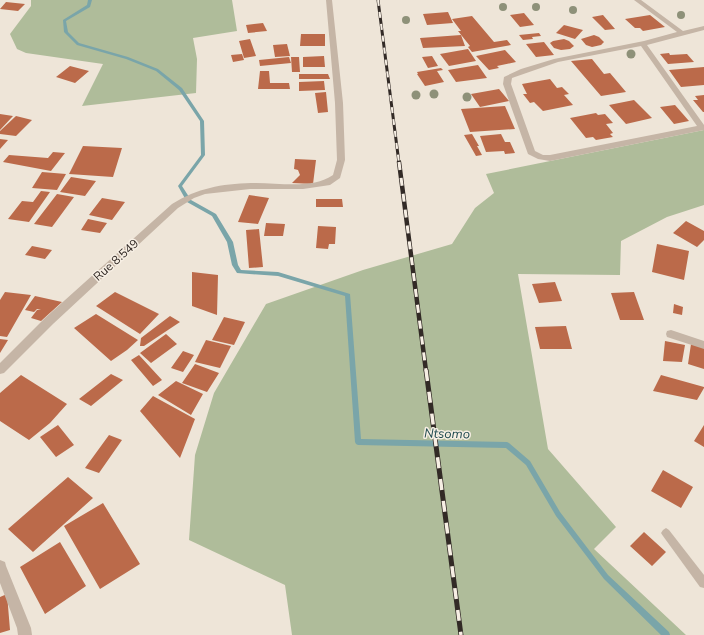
<svg xmlns="http://www.w3.org/2000/svg" width="704" height="635" font-family="'Nunito Sans',sans-serif">
<rect width="100%" height="100%" fill="#eee5d8"/>
<path fill="#afbc9a" d="M31,0h201l5,31 -44,7 4,21 -1,34 -114,13 21,-42 -77,-11 -9,-4 -7,-15 21,-28z
M704,130v75l-37,12 -46,24 -1,34 -102,-1 30,175 68,78 -22,22 92,86h-394l-7,-50 -96,-45 6,-85 19,-62 52,-89 97,-34 89,-26 23,-36 19,-15 -8,-19z"/>
<g fill="none" stroke-linecap="round" stroke-linejoin="round">
<path fill="#7aa5a9" fill-rule="evenodd" d="M88,0h4l-2,7 -24,14 2,11 11,11 49,14 30,12 24,19 22,33 1,34 -23,31 9,14 25,14 17,28 5,23 3,5 37,2 72,22 11,145 146,3 2,1 21,18 30,51 48,63 61,57 1,3h-9l-57,-56 -48,-63 -30,-51 -20,-17 -148,-3 -2,-1 -1,-2 -10,-146 -67,-20 -41,-3 -5,-8 -5,-23 -15,-26 -25,-14 -9,-16 23,-31 -1,-34 -21,-31 -23,-19 -30,-12 -49,-14 -13,-13 -1,-12 24,-15z"/>
</g>
<path fill="#bb6a4a" d="M6,2l19,2 -7,7 -18,-2z
M448,12l5,11 -26,2 -4,-11z
M524,13l10,12 -14,2 -10,-12z
M603,15l12,14 -10,1 -13,-13z
M650,15l15,12 -22,4 -3,-3h-5l-10,-9z
M472,16l22,26 13,-2 4,5 -39,7 -4,-5 2,-1 -12,-15h3l-9,-12z
M263,23l4,8 -19,2 -2,-8z
M564,25l19,5 -8,9 -19,-6z
M539,33l2,3 -9,1 1,2 -10,1 -4,-5z
M301,34h24v12h-25z
M461,35l4,11 -42,2 -3,-10z
M594,35l5,2 5,5 -3,3 -9,2 -6,-2 -5,-6z
M250,39l6,17 -12,2 -5,-17z
M564,39l5,2 5,5 -4,3 -9,1 -7,-2 -4,-5 3,-2z
M544,42l10,13 -18,2 -10,-13z
M287,44l3,12 -15,1 -2,-12z
M468,49l8,12 -27,5 -9,-12z
M505,50l11,12 -19,4 2,2 -10,2 -13,-14z
M669,53l1,2 17,-1 7,8 -26,2 -8,-10z
M242,54l2,6 -11,2 -2,-7z
M324,56l1,11h-22v-10z
M432,56l6,10 -10,2 -6,-11z
M289,57l2,6 -31,3 -1,-6z
M291,57h8l1,15h-8z
M592,59l12,15 6,-1 16,19 -25,4 -30,-35z
M478,65l9,13 -31,4 -8,-12z
M70,66l19,5 -14,12 -19,-6z
M704,67v18l-23,2 -12,-17z
M441,68l2,2 -6,1 7,11 -19,4 -8,-12h1l-1,-2z
M260,71h9l1,12h19l1,6h-32z
M299,74h29l2,5h-31z
M550,79l7,9 5,-1 7,7 -5,1 9,10 -30,6 -9,-9 -4,1 -7,-9h4l-5,-10z
M324,81l1,9 -26,1v-9z
M499,89l10,12 -29,6 -9,-13z
M326,92l2,20 -10,1 -3,-20z
M704,95v17h-1l-10,-12h5l-3,-4z
M634,100l18,18 -26,6 -17,-19z
M675,105l14,16 -15,3 -14,-17z
M505,106l10,23 -45,3 -9,-23z
M596,113l2,2 7,-1 8,9 -7,1 7,9 -3,1 3,3 -17,3 -3,-3 -7,1 -16,-20z
M0,114l13,2 -13,14z
M16,116l16,4 -16,16 -16,-2v-3z
M472,134l7,12h-2l5,9 -6,1 -12,-21z
M501,134l4,8h5l5,11 -10,1 -1,-3 -18,1 -6,-16z
M0,139l8,1 -8,9z
M83,146l39,2 -9,29 -44,-3z
M53,152l12,1 -14,18 -48,-9 6,-7 39,3z
M295,159l21,1 -3,24 -21,-1 8,-8 -2,-5 -4,-1z
M42,172l24,2 -9,16 -25,-2z
M71,177l25,4 -11,15 -25,-4z
M41,191l9,1 -21,30 -21,-3 14,-18 11,1z
M57,194l17,3 -22,30 -18,-3z
M249,195l20,3 -11,26 -20,-2z
M102,198l23,4 -13,18 -23,-5z
M316,199h26l1,8h-27z
M88,219l19,4 -7,10 -19,-3z
M686,221l18,10v9l-7,7 -24,-14z
M266,223l19,1 -2,12h-19z
M318,226l18,1 -1,17h-6l-1,5 -12,-1z
M259,229l4,38 -14,1 -3,-38z
M657,244l32,7 -5,29 -32,-8z
M32,246l20,4 -7,9 -20,-4z
M192,272l26,3 -1,40 -25,-9z
M555,282l7,19 -23,2 -7,-19z
M5,292l26,3 -24,42 -7,-1v-36z
M115,292l44,22 -19,20 -44,-28z
M634,292l10,28h-24l-9,-27z
M35,296l27,6 -21,19 -10,-3 6,-8h4l-4,-1 -3,3 -9,-2z
M674,304l9,3 -1,8 -9,-2z
M96,314l42,26 -11,10 -16,11 -37,-33z
M170,316l10,6 -36,24h-4l1,-8z
M224,317l21,5 -11,23 -22,-5z
M566,326l6,23h-32l-5,-22z
M166,334l11,10 -26,19 -11,-10z
M0,339l8,1 -8,13z
M206,340l25,6 -11,22 -25,-6z
M665,341l20,4 -3,17 -19,-1z
M691,344l13,4v21l-16,-5z
M183,351l11,4 -11,17 -12,-4z
M139,355l23,25 -9,6 -22,-26z
M195,364l24,9 -12,19 -25,-9z
M111,374l12,6 -32,26 -12,-7z
M21,375l46,29 -17,19 -21,17 -29,-19v-28z
M661,375l43,12v1l-7,12 -44,-9z
M176,381l27,13 -12,21 -33,-20z
M153,396l42,23 -15,39 -40,-47z
M58,425l16,20 -18,12 -16,-20z
M704,425v22l-10,-6z
M109,435l13,5 -23,33 -14,-5z
M663,470l30,17 -12,21 -30,-17z
M68,477l25,21 -60,54 -25,-23z
M103,503l37,61 -40,25 -36,-63z
M644,532l22,20 -14,14 -22,-20z
M60,542l26,44 -41,28 -25,-47z
M7,594l3,36 -10,3v-36z"/>
<g fill="none" stroke-linecap="round" stroke-linejoin="round">
<path fill="#c5b5a6" fill-rule="evenodd" d="M666,528l3,2 35,45v13l-4,-1 -37,-51 -2,-3 2,-3z"/>
<path fill="#c5b5a6" fill-rule="evenodd" d="M326,0h6l11,103 2,57 -5,18 -10,7 -27,4h-53l-45,5 -11,4 -16,10 -125,116 -49,49 -4,1v-11l45,-45 127,-114c26,-16 49,-20 79,-21 26,-1 61,7 82,-8l4,-15 -2,-57z
M634,0h7l42,31 21,-5v4l-57,15 57,80v5l-154,31 -12,-2 -10,-5 -25,-70 1,-7 17,-8 33,-10 90,-18 33,-9zM641,46l56,80 -147,29h-7l-8,-4 -24,-67 1,-6 46,-16z
M671,330l33,11v8l-37,-12 -1,-3 1,-3z
M0,560l5,2 1,4 25,62 1,7h-14l-1,-7 -17,-45z"/>
<defs>
<path id="rail-far2" d="M378,0l21,163"/>
<path id="rail-far1" d="M399,162l27,209"/>
<path id="rail" d="M426,370l35,265"/>
</defs>
<use href="#rail-far2" stroke="#322a26" stroke-width="3"/>
<use href="#rail-far1" stroke="#322a26" stroke-width="4.5"/>
<use href="#rail" stroke="#322a26" stroke-width="5"/>
<use href="#rail-far2" stroke="#f7efe4" stroke-width="2" stroke-dasharray="6" stroke-linecap="butt"/>
<use href="#rail-far1" stroke="#f7efe4" stroke-width="3" stroke-dasharray="8" stroke-linecap="butt"/>
<use href="#rail" stroke="#f7efe4" stroke-width="3.5" stroke-dasharray="11" stroke-linecap="butt"/>
</g>
<g fill="#8e9179">
<circle cx="503" cy="7" r="4"/>
<circle cx="536" cy="7" r="4"/>
<circle cx="573" cy="10" r="4"/>
<circle cx="681" cy="15" r="4"/>
<circle cx="406" cy="20" r="4"/>
<circle cx="631" cy="54" r="4.5"/>
<circle cx="434" cy="94" r="4.5"/>
<circle cx="416" cy="95" r="4.5"/>
<circle cx="467" cy="97" r="4.5"/>
</g>
<g text-anchor="middle" stroke-width="3" stroke-linejoin="round" paint-order="stroke">
<g font-size="12" fill="#322a26" stroke="#f7efe4">
<text transform="translate(116 260) rotate(-42)" y="4">Rue 8.549</text>
</g>
<g font-size="13" font-style="italic" fill="#1f4a4f" stroke="#f7efe4">
<text transform="translate(447 433) rotate(1)" y="5">Ntsomo</text>
</g>
</g>
</svg>
